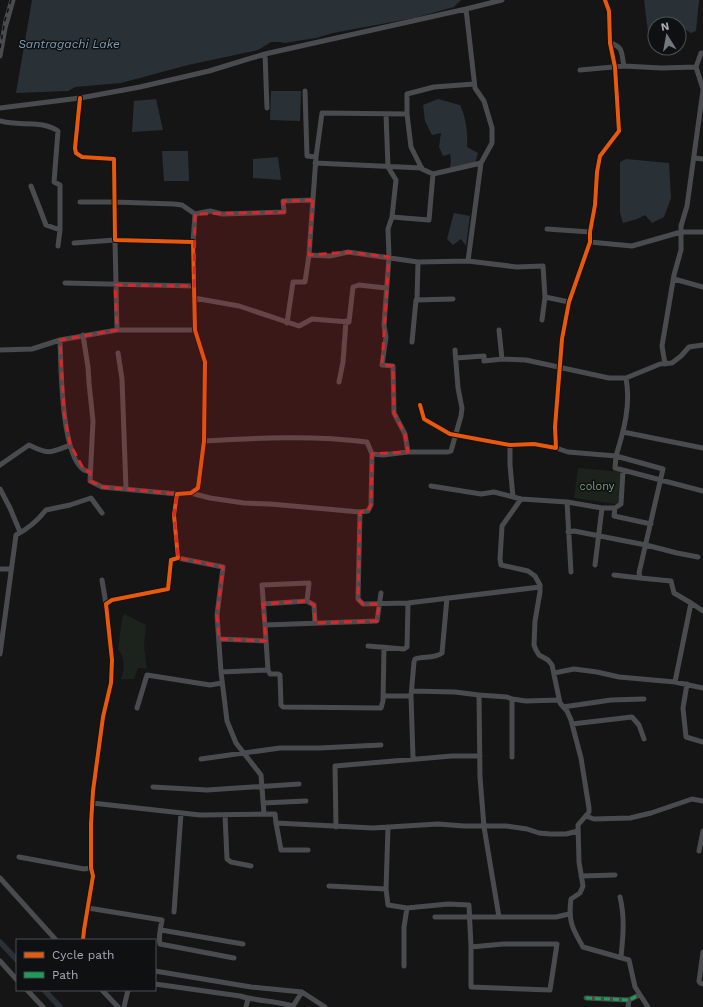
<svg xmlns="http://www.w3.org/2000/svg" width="703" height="1007" font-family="'Work Sans',sans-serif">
<rect width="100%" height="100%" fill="#151515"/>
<path fill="#1c221c" d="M578,468l46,4 -2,33 -48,-7z
M124,614l22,11 -2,21 3,23 -9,-1 -4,11h-13c4,-11 4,-20 -3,-30l4,-31z"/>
<path fill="#293137" d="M32,0h429l-7,7 -40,11 -81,15 -17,5 -32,5 -4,-1h-9l-13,8 -70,15 -67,18 -46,4 -7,4 -52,2z
M644,0h55l-3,31 -5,2 -5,-3 -7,1v-7h-24v9l-7,-1z
M271,91h30l-1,30 -30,-1z
M156,99l7,31 -31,2 2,-31z
M438,99l22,6c6,12 8,29 7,42l11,6 -4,14 -24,2 1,-9 -1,-6 -7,2 -4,-9 2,-14 -9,2 -7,-14 -2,-16z
M162,151h26l1,30h-25z
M278,157l3,23 -28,-2v-19z
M626,159l43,4 2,35 -7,19 -12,6 -7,-8 -8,4 -14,4 -3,-10v-51z
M454,213l16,3 -4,30 -5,-7 -8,6 -6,-6z"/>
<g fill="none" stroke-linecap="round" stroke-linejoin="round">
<path stroke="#293137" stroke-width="5.5" d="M0,942l17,18
M44,990l16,17"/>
<path stroke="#494b4e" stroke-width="5" d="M466,9l9,79 9,13 8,27v15l-11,20 -13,98
M610,43c14,4 11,10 14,23
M703,53h-2l-5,14 7,22
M265,54l2,54
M0,56l5,-28 8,-28
M580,70l44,-4 37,2 35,-1
M474,84l-40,3 -27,7v20l4,33 11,22 11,5 48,-11
M305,91l2,65 9,1
M80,98l-5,50 1,5 6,4 32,2 1,81 78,2 2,88 10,32 -1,79 -6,47 -7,5 -14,1 -3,21 4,43 -7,2 -3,29 -56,11 -6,4 6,56 -1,23 -8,34 -10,74 -2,33v44l2,8 -9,54 -1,10
M0,108l80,-10 60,-11 69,-16 56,-17 201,-45 36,-9
M386,114l2,53 8,13 -4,37 37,3 4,-46
M0,121c19,6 40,-2 58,10l-4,51 6,3v45l-14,-5 -15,-39
M694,158l9,1
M315,163l107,5
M80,202h34l60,2 8,1 13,9 15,-3 12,3 62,-2 -1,-11 30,-1
M392,217l-4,12 1,28 -5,68 2,12 -4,28 11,1 1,47 11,21 3,18
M547,229l43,3
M193,242l2,-28
M590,242l42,4 49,-14h22
M74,243l41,-3 2,90h78
M58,246l2,-16
M309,255l21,1 18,-4 70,10 50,-1 49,6 26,-1 2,31 -3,23
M674,279l29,8
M65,283l129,3
M545,297l24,5
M194,298l45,8 60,20 13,-7 37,3 4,-35 6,-2 27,3
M417,300l1,-38
M287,323l6,-41h12l4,-27 7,-98 6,-44 85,1
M499,330l3,29
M83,335l5,32 1,16 4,38 -3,60 12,6 75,7
M60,340c1,26 1,116 24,130 2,1 4,1 6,2
M412,342l4,-42 37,-1
M0,350l32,-1 28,-9 57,-10
M118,353l4,26 4,110
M456,358l28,-2v5l18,-2 24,1 83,18h17l34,-14 12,-1 9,-7 8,-9 14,-2
M665,364l-3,-18 12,-71 7,-25v-24l6,-20 16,-116
M626,378c5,27 -2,52 -10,78l47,13 -24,104 1,5 31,3 3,12 17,10
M339,382l4,-20 3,-41
M420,405l4,14 26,15 60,11 24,-1 22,4 -1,-21 7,-88 7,-37 21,-60v-10l5,-27 2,-33 3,-16 19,-25 -4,-64 -5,-24 -1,-32 -4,-11
M623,432l80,16
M510,445v20l3,32
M556,448l12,4 48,4 -1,12 88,23
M372,454l11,1 25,-3h40l3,-1 10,-35 1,-8 -4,-20 -3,-38
M0,465l29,-20c20,10 21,8 41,0
M431,486l50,8 13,-2 27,7 46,3 35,6h13l6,-4 2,-33
M0,489l10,19 10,24
M191,493l19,5 34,5 26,1 90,8 8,-1 3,-6 1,-51 -5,-12c-54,-7 -109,-4 -163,-1
M521,499l-19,27 -2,33 1,6 27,6 7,5 5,9v7l-5,29 -1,24 2,5 3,5 9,5 4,5 8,38 7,8 4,9 10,38 8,50v4l-11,13 1,37 4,24 -3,7 -9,6c-3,22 1,29 12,48l46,13 6,27 13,20
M567,502l4,70
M615,508l-1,8 37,8
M360,512l-2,87 5,5 45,-1 132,-16
M568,532l6,-1 72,14 31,8 21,4
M178,558l45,9 -6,48 4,57 6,49 9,22 25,32 3,39
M595,565l7,-57
M0,569h11
M614,575l26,3
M102,580l4,24
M263,604l44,-3
M265,625l-3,-40 47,-2 -2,18 7,4 1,18
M219,639l47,2
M368,646l36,3 3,-2 1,-44
M0,654l16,-119c12,-6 22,-15 30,-25l24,-5 21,-7 11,15
M268,670l2,4h8l2,1 1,30 2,2 98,1 2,-7 1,-54
M221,672l47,-2 -3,-45 112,-4 4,-28
M554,673l20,-4 23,3 22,5 56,5 28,6
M675,682l16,-79 12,8
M687,684l-4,24 3,29 17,5
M412,691l43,1 24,3 28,2 5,2 14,2 33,-1
M479,695l1,82 4,50 15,90
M383,696h28
M512,699v58
M563,707l48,-7 33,-1
M137,708l10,-33 63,10 12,-2
M572,724l60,-7 7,8 5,14
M413,758l-2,-62 3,-34 1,-3c9,-3 19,0 27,-6l5,-55
M201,759l79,-11h39l62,-3
M153,787l54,3 92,-6
M92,803l108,12 75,-1 1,9 97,5 65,-4 26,2h42l21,3 12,4 11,1h16l12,-3
M263,803l43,-2
M225,815l2,44 4,3 20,4
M586,816l8,3 36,-1 21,-5 41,-14 11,2
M276,823l5,27h27
M336,827l-1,-61 117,-10h28
M388,827l-2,62 2,16 19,3 41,-4 21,1 2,42v40l79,3 7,-46h-54l-32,3
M699,851l4,-20
M19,857l65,12 7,-1
M581,876l34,-1
M0,878l56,62
M329,886l57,3
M620,897c5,20 3,40 1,60
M88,908l74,12c-1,7 -4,17 -2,24l74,14
M174,912l7,-99
M435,917h121l13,-3
M161,930l82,14
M703,952l-4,29 1,2 3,1
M0,961l17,19
M404,966v-39l3,-19
M155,971l96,16 51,5 23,15
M155,984l85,12c17,5 35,5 53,10l9,-14
M27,990l16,17
M102,990l16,17
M586,998l43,2 10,-5
M124,1007l4,-17
M246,1007l2,-8
M628,1007l1,-7"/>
<defs>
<path id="rail" d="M0,48l5,-28 6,-20"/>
</defs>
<use href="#rail" stroke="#494b4d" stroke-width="3"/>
<use href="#rail" stroke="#0f1011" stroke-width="1.5" stroke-dasharray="4.5" stroke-linecap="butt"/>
<path stroke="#1a9f57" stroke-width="3" stroke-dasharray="6 3" stroke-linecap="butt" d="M586,998l43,2 10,-5"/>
<defs>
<path id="cycleway" d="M80,98l-5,50 1,5 6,4 32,2 1,81 78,2 2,88 10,32 -1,79 -6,47 -7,5 -14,1 -3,21 4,43 -7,2 -3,29 -56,11 -6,4 6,56 -1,23 -8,34 -10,74 -2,33v44l2,8 -9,54 -1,10
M420,405l4,14 26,15 60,11 24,-1 22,4 -1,-21 7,-88 7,-37 21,-60v-10l5,-27 2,-33 3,-16 19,-25 -4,-64 -5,-24 -1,-32 -4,-11"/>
</defs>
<use href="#cycleway" stroke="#0f1011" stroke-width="6"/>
<use href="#cycleway" stroke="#e8590c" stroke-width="4"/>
</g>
<path fill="#d62828" fill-opacity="0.2" stroke="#d62828" stroke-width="3" stroke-dasharray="8 5" stroke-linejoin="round" d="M313,200l-4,55 39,-3 41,5 -7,108 11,1 1,47 11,21 3,18 -36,2 -1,51 -3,6 -8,1 -2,87 5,5h16l-2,17 -62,2 -1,-18 -7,-4 -44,3 3,37 -47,-2 -2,-24 6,-48 -45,-9 -4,-43 3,-21 -75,-7 -12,-6v-9l-6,-2 -14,-26 -6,-31 -4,-73 57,-10 -2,-45 79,1 1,-72 89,-2 -1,-11z"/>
<g text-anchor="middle" stroke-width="3" stroke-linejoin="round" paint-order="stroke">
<g font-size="11" fill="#7ea17e" stroke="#0f1011">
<text x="597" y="490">colony</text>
</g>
<g font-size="12" font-style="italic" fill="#7e9cb1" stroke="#0f1011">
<text x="69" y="48">Santragachi Lake</text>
</g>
</g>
<rect x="16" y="939" width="140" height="52" fill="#0f1011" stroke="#4b4e53"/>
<rect x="24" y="952" width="20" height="6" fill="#e8590c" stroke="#4b4e53"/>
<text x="52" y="959" font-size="12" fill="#a6acb6">Cycle path</text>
<rect x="24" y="972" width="20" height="6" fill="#1a9f57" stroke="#4b4e53"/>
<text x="52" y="979" font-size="12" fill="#a6acb6">Path</text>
<g transform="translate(667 36) rotate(349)"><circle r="19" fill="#0f1011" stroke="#4b4e53"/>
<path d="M0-3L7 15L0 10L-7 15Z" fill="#73777e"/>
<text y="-6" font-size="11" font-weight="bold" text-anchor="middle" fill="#a6acb6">N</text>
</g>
</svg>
